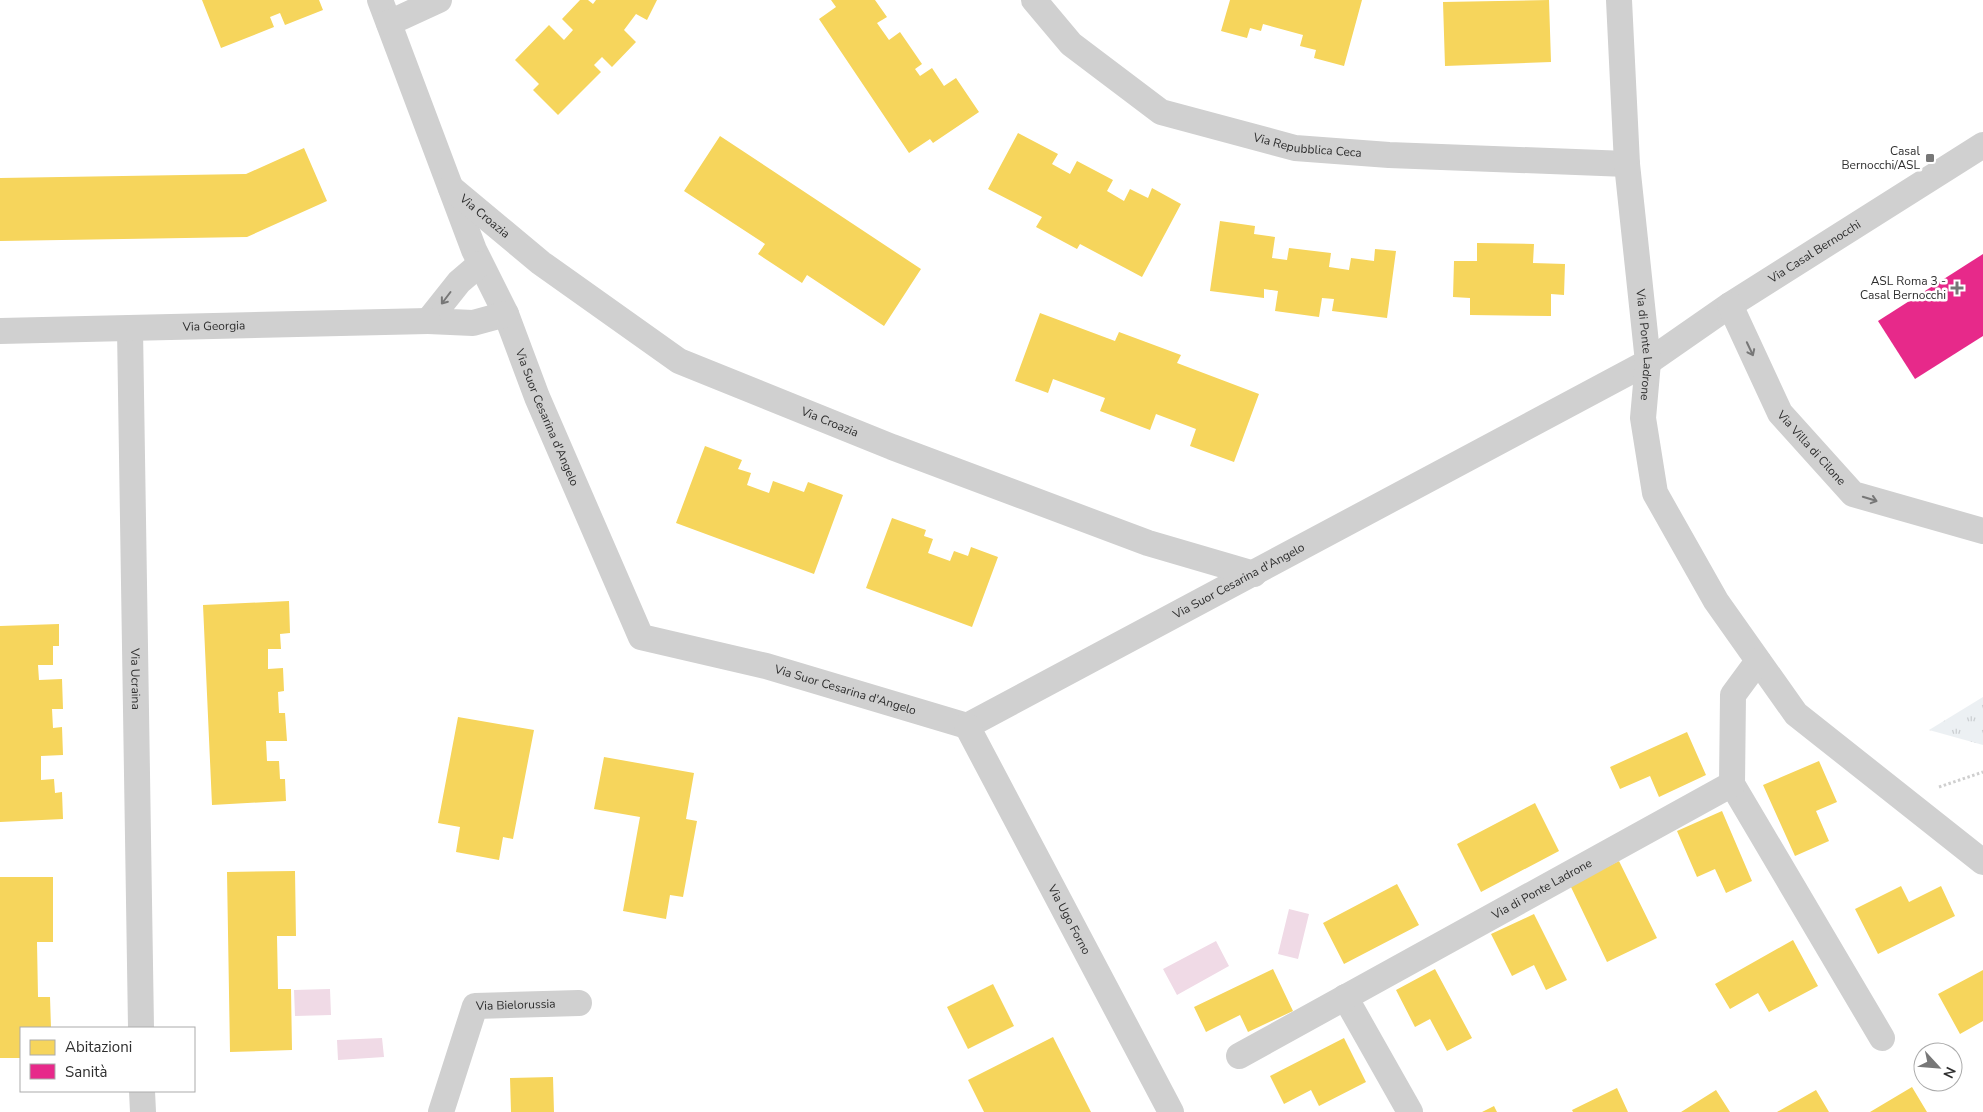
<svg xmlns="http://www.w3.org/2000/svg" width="1983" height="1112" font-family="'Nunito Sans',sans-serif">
<defs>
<pattern id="park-tufts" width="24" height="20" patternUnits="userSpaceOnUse" patternTransform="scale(1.25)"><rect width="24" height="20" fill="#ecf0f3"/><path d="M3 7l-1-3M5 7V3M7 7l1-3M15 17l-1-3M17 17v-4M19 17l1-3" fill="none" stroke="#cbced1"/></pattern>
</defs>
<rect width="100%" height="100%" fill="#fff"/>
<path fill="url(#park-tufts)" d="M1983,697v48l-54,-15z"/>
<path fill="#f0dae6" d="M1289,909l20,5 -11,45 -20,-5z
M1216,941l13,25 -52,29 -14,-26z
M330,989l1,26 -36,1 -1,-26z
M382,1038l2,19 -46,3 -1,-20z"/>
<path fill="#f6d55c" d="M202,0h117l4,10 -38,15 -5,-12 -10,4 4,10 -53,21z
M580,0h8l5,4 3,-4h61l-10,20 -11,-6 -12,16 12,12 -24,25 -10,-10 -8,8 7,7 -43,43 -25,-25 6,-6 -24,-24 34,-35 15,15 9,-10 -11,-11z
M831,0h44l12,17 -10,6 12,17 11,-8 22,32 -7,5 5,7 12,-8 12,18 12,-8 23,34 -46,31 -3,-4 -21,14 -90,-134 17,-12z
M1230,0h132l-18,66 -30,-8 2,-8 -16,-4 3,-11 -40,-11 -2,7 -11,-3 -3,10 -26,-7z
M1549,0l2,62 -106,4 -2,-64z
M1018,133l40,21 -6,10 18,10 7,-13 36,19 -6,11 17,10 6,-12 18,9 4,-10 29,16 -39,73 -62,-33 -3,5 -41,-22 6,-10 -54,-28z
M720,136l201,133 -37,57 -77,-51 -5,8 -44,-29 7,-10 -81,-53z
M304,148l23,53 -80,36 -247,4v-63l246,-4z
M1220,221l35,5 -1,8 21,3 -3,21 15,2 2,-12 42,5 -2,14 20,3 2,-12 23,3 1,-12 21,2 -9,67 -55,-7 2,-12 -12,-1 -3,19 -44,-6 3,-20 -14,-2v9l-54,-7z
M1477,243l57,1 -1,19 32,1 -1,31 -13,-1v22l-81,-1v-17l-17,-1 1,-36h23z
M1040,313l75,28 4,-9 62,23 -4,8 82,31 -25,68 -44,-16 6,-17 -40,-15 -6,16 -50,-19 5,-13 -52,-19 -5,14 -33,-12z
M705,446l37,14 -4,9 13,4 -4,12 22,8 4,-12 31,11 4,-10 35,13 -29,79 -138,-51z
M892,518l34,12 -2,6 9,3 -5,14 22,8 4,-10 14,5 3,-9 27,10 -26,70 -106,-39z
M289,601l1,32 -10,1 1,15h-13v20l15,-1 1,23 -6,1 1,21h6l2,28h-21l1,20h12l1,18h5l1,22 -74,4 -9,-200z
M59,624v22h-6v19h-15l1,15 23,-1 1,30h-11l1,19 9,-1 1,28 -22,1v24l13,-1 1,14 7,-1 1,27 -63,3v-196z
M458,717l76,13 -21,109 -10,-2 -4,23 -43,-8 4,-25 -22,-4z
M1687,732l19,43 -47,22 -9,-21 -30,13 -10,-22z
M604,757l90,16 -8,46 11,2 -14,76 -13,-2 -4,24 -43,-8 17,-94 -46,-8z
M1819,761l18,41 -21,9 13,30 -34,15 -32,-71z
M1535,803l24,48 -78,41 -24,-48z
M1722,811l30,70 -26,12 -11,-24 -18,8 -20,-46z
M1619,861l38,77 -50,24 -37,-77z
M295,871l1,65h-19l1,53h13l1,61 -62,2 -3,-180z
M0,877h53v65h-16l1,55h12l1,31h-30v30h-21z
M1397,884l22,41 -75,39 -21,-41z
M1901,886l8,16 32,-16 14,30 -77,38 -23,-45z
M1534,914l33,66 -21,10 -12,-25 -22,11 -21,-42z
M1793,940l25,46 -49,26 -11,-19 -28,16 -15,-25z
M1273,969l20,42 -45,21 -8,-17 -34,17 -12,-25z
M1435,969l37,69 -25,13 -17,-32 -15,8 -19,-37z
M1983,970v51l-23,13 -22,-40z
M993,984l21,42 -46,23 -21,-42z
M1053,1037l38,75h-107l-16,-32z
M1344,1038l22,44 -47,24 -8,-16 -27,14 -14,-28z
M553,1077l1,35h-43l-1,-34z
M1912,1087l15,25h-57z
M1617,1088l11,24h-55l-1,-2z
M1716,1090l14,22h-49z
M1816,1090l13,22h-52z
M1494,1106l3,6h-15z"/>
<path fill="#e7298a" d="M1983,254v82l-68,43 -37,-58z"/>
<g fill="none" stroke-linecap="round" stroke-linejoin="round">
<path stroke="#cfcfcf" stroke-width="3" stroke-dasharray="2.5 2.5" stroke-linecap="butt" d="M1939,787l44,-15"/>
<g stroke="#d0d0d0" stroke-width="26">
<path id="s1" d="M380,0l94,250 32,64 31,83 104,240 125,29 201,60 681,-364 82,-57 253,-160"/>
<path id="s2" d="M1034,0l37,44 90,68 134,36 94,7 238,9"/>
<path id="s3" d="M1619,0l8,164 21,198 -5,56 12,75 61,108 80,113 187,148"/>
<path d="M389,23l50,-23"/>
<path id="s4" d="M451,188l90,75 138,98 213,86 256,96 106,31"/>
<path d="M480,264l-21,18 -31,39 45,2 33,-9"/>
<path id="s5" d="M1730,305l50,108 73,81 130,37"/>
<path id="s6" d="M130,329l11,699"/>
<path id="s7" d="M0,331l428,-10"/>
<path id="s8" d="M967,726l204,386"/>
<path d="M1732,784l150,254"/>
<path d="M1345,997l65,115"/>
<path id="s9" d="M1239,1056l493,-272 1,-89 25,-34"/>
<path d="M142,1091l1,21"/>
<path id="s10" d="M441,1112l34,-106 104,-3"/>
</g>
</g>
<defs><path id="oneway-shaft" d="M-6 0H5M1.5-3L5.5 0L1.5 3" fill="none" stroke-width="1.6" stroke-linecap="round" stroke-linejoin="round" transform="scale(1.25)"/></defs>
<g stroke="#777">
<use href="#oneway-shaft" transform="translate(446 298) rotate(127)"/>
<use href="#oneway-shaft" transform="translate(1750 349) rotate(65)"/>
<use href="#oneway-shaft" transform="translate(1870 499) rotate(17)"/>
</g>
<g fill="#777" stroke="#fff" stroke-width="2">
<rect x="1925" y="153" width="10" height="10" rx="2.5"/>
<path d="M1954.5 280.5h5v5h5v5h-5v5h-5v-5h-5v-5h5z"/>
</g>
<g text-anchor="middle" stroke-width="5" stroke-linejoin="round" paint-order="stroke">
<g font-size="12" fill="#2e2e2e" stroke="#fff">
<text dy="4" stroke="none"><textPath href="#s2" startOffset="321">Via Repubblica Ceca</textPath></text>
<text dy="4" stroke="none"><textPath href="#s4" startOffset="44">Via Croazia</textPath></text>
<text dy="4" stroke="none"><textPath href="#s1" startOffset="1999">Via Casal Bernocchi</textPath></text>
<text dy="4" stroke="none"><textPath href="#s7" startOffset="214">Via Georgia</textPath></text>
<text dy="4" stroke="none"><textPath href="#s3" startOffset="346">Via di Ponte Ladrone</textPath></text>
<text dy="4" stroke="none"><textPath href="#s1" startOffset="450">Via Suor Cesarina d'Angelo</textPath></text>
<text dy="4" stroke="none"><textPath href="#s4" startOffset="449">Via Croazia</textPath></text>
<text dy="4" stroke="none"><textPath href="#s5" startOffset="166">Via Villa di Cilone</textPath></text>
<text dy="4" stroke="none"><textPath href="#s1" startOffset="1335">Via Suor Cesarina d'Angelo</textPath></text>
<text dy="4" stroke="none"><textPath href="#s6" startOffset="350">Via Ucraina</textPath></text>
<text dy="4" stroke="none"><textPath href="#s1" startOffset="900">Via Suor Cesarina d'Angelo</textPath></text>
<text dy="4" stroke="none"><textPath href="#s9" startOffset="346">Via di Ponte Ladrone</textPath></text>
<text dy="4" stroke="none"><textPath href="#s8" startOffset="219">Via Ugo Forno</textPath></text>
<text dy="4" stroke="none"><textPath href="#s10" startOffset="152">Via Bielorussia</textPath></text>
</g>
<g font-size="12" fill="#2e2e2e" stroke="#fff" text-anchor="end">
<text x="1920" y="155">Casal<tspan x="1920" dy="14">Bernocchi/ASL</tspan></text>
<text x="1946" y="285">ASL Roma 3 -<tspan x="1946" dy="14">Casal Bernocchi</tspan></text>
</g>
</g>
<rect x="20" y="1027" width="175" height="65" fill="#ffffff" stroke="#ababab"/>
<rect x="30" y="1040" width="25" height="15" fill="#f6d55c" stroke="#ababab"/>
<text x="65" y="1052" font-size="15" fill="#2e2e2e">Abitazioni</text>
<rect x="30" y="1064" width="25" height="15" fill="#e7298a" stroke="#ababab"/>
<text x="65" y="1077" font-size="15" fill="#2e2e2e">Sanità</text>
<g transform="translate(1938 1067) rotate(116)"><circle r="24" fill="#ffffff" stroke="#ababab"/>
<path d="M0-4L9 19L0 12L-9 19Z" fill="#777777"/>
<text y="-8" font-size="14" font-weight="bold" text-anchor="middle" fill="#2e2e2e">N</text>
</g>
</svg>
